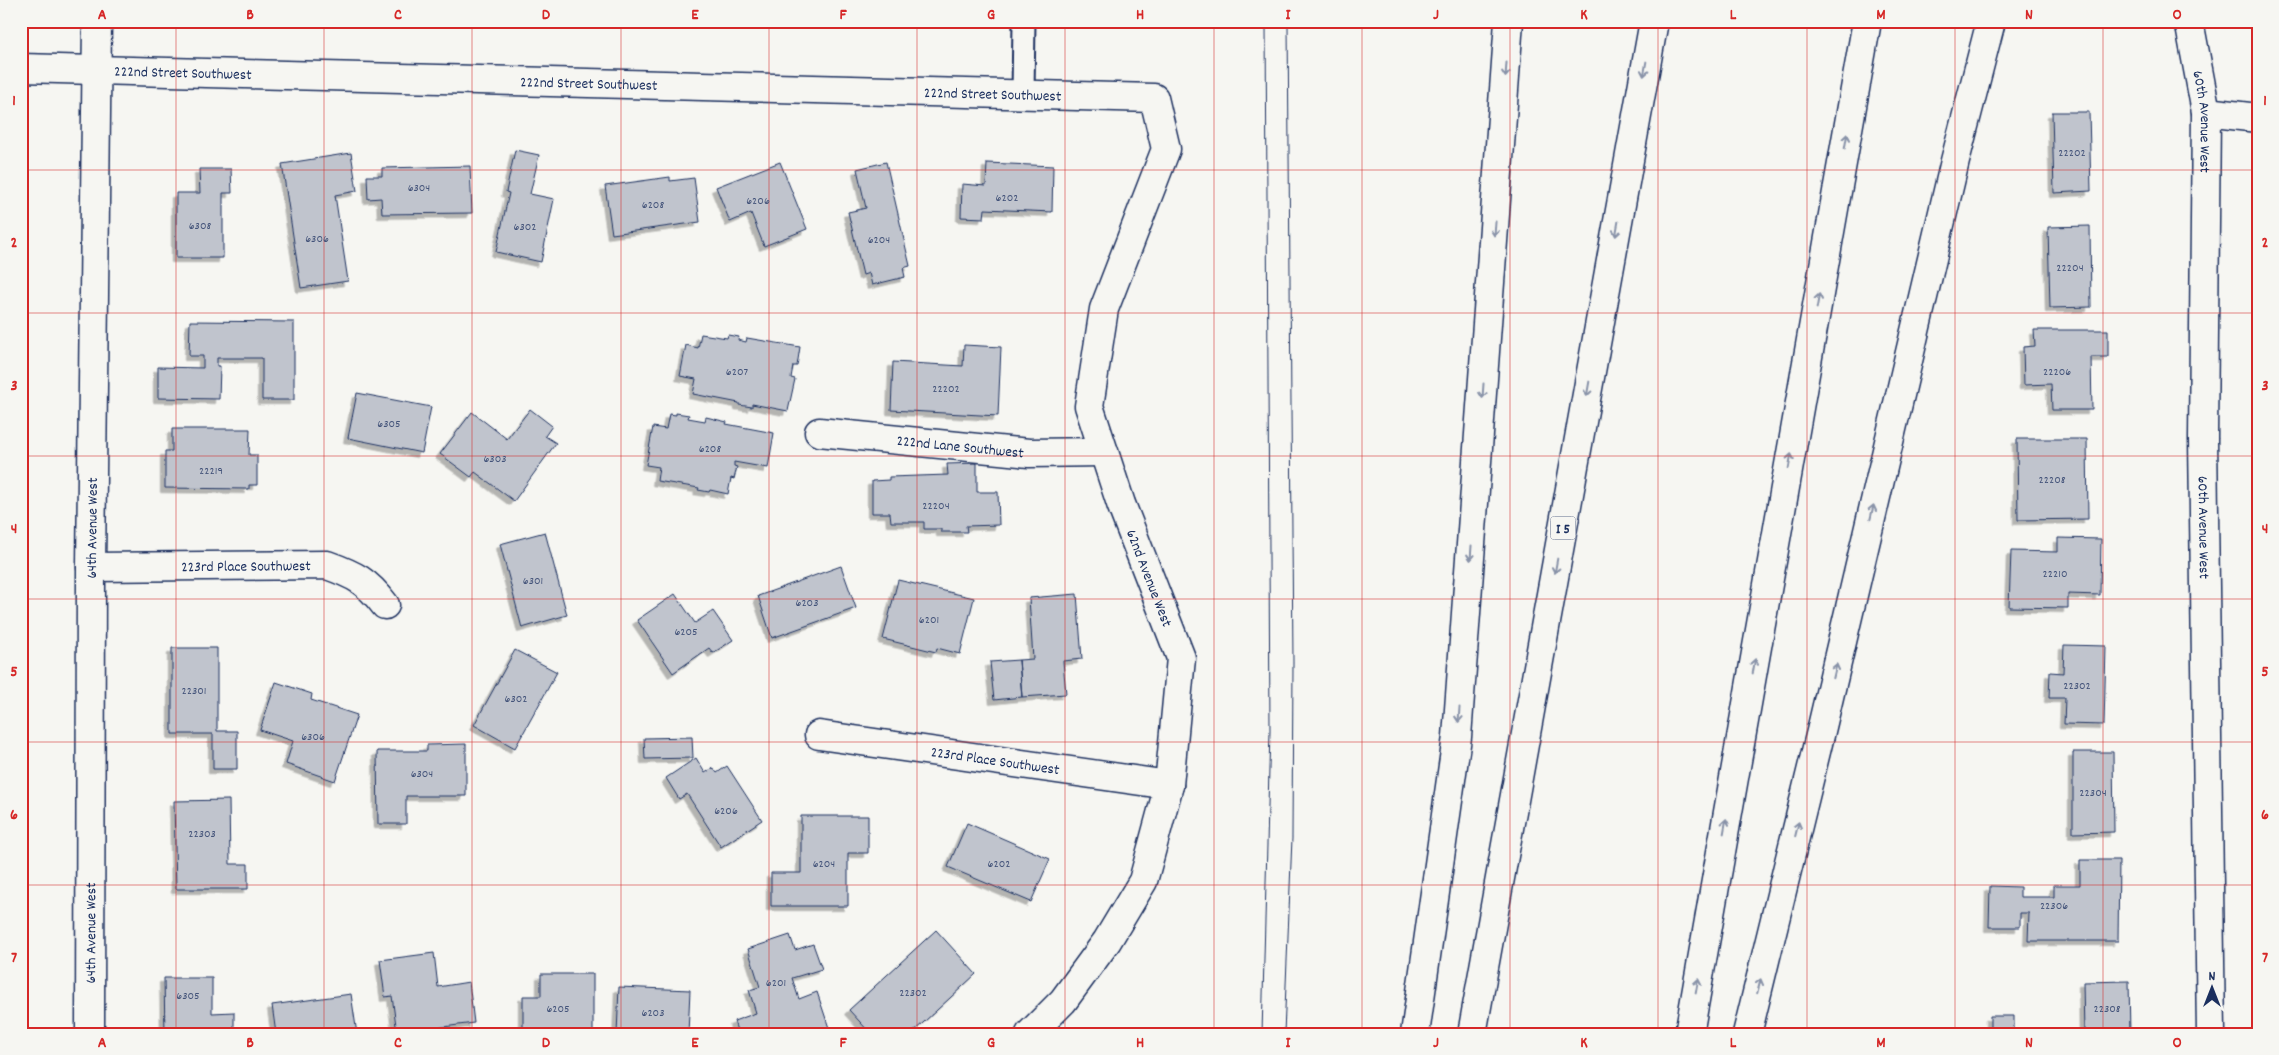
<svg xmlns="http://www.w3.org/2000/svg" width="2279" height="1055" font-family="Dekko,sans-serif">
<defs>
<filter id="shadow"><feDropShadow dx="-4.5" dy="4.5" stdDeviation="0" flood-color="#0004"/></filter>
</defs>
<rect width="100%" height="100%" fill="#f6f6f2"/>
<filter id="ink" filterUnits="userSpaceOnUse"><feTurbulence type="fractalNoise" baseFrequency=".02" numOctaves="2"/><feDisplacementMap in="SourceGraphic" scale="10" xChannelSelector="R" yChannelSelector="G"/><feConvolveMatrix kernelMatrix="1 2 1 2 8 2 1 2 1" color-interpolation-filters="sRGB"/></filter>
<g filter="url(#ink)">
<path fill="#c0c4cd" stroke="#1b2f5e" filter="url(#shadow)" d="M2052,112h37l2,79 -37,2z
M515,150l24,5 -9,39 24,5 -13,63 -45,-10 13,-59 -3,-1z
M351,153l6,38 -22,4 13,86 -47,7 -19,-124z
M780,162l27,67 -43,17 -13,-33 -21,9 -14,-35z
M886,162l24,104 -7,2 2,9 -33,8 -3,-12 -6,2 -15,-63 18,-4 -9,-39z
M987,163l66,3 -1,46 -67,-3 -1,9 -23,-1 1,-33 24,2z
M470,166l2,47 -90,1 -1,-16 -13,1 -1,-23h15v-8z
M199,169h32l1,24h-9v65h-47v-65h24z
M670,177v4l24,-3 6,44 -88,12 -7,-48z
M2090,226l1,81 -41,1 -2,-81z
M190,321l104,1v78h-32v-42h-45v8h3l-1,33 -61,-1v-31l45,1v-12h-14z
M2034,330h74v27h-17l1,53h-40l-1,-26 -27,1 -1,-38 12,-1z
M701,334l26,4 1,-3 11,2 -1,3 8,2 1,-4 53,9 -3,19h-4l-2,12 4,1 -7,32 -36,-7v3l-13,-2v-2l-46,-9 3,-15 -16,-3 6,-31 12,3z
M964,345l37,2 -3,69 -107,-6 2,-48 70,4z
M357,393l74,14 -9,46 -74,-15z
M530,409l22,17 -7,10 11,7 -42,58 -39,-29 -4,5 -31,-23 32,-42 35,27z
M676,413l13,2 -1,3 17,3 1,-4 21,5 -1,2 48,9 -6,35 -34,-6v4l3,1 -3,12 -3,-1 -3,16 -18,-4 -1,2 -11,-2 1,-2 -42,-7 2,-14 -13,-2 7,-38 13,2 3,-15 7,1z
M172,429h78l-1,26h8v30h-8v4l-84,-1v-37h7z
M2017,439h70l1,80 -70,1z
M977,463v29h21l1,33 -33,1 1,6h-26v-3h-17v-7h-33l-1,-9h-18v-32l17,-1v-3l59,-2 -1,-11z
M545,532l22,83 -45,13 -22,-84z
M2058,538l43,1 -1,56 -32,-1v14l-59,-1 2,-56 47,1z
M841,566l15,42 -84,30 -14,-42z
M898,580l76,18 -14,56 -23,-6 -1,4 -53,-13z
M675,594l20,29 18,-12 20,29 -20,13 -4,-5 -36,25 -36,-53z
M1077,594l5,65 -19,2 3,33 -44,3 -3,-37 14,-1 -4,-61z
M2064,645l42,1 -2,79 -40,-1 1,-26h-16l1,-26 13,1z
M172,648h45v83h20v38h-24v-35h-41z
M515,650l42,22 -42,76 -41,-23z
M1019,660l3,37 -28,3 -4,-38z
M276,682l36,12 -1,6 46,15 -22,66 -49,-17 7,-23 -33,-11z
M692,737l1,21 -48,1 -1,-21z
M466,744v52h-60v28h-28l-1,-73h50v-6z
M2073,752h40l1,80 -41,1z
M696,758l9,15 8,-5 4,5 10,-7 35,54 -41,27 -34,-53 -8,5 -13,-21z
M229,800l1,64h18v25h-72l-2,-88z
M801,816h67v37h-20v53h-77v-33h30z
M967,823l83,36 -19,43 -83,-35z
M2080,860h39l-1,81h-90l1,-28h-9v14h-31l1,-41 30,1v10h34v-12h26z
M936,930l40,44 -65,60h-40l-22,-24z
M790,935l5,15 18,-6 9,25 -30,9 7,21 18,-7 14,42h-93l-4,-13 22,-8 -7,-23 11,-3 -12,-38z
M434,953l4,34 31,-5 5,41 -77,10 -5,-37 -7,1 -5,-37z
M541,974h52v60h-70v-38h18z
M164,978h48v35l22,-1v22h-69z
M2129,981l1,53h-46l-1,-52z
M619,987l71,3 -2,44h-71z
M351,994l6,40h-81l-4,-29z
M1990,1016h24v15h18v3h-79v-4h37z"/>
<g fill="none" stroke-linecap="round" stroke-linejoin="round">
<defs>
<path id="lane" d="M1023,94l1,-73"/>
<g id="street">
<path id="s1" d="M2189,21l17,91 -3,327 8,595"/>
<path id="s2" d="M21,68l1133,30 12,51 -62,160 -15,97 32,98 60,154 -12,127 -26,96 -36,60 -44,60 -33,33"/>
<path d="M2206,112l52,6"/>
<path id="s3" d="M819,432l210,21 75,-1"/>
<path id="s4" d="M91,567l236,-2c28,10 40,16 58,40"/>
<path id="s5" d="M819,735l350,50"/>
<path id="s6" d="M90,1034l1,-467 6,-546"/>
</g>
<path id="highway" d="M1415,1034l42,-297 52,-716
M1472,1034l182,-1013
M1689,1034l178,-1013
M1747,1034l74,-303 134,-570 36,-140"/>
</defs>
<use href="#lane" stroke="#1b2f5e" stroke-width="25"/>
<use href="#street" stroke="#1b2f5e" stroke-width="31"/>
<use href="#highway" stroke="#1b2f5e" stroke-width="31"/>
<use href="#lane" stroke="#f6f6f2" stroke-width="21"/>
<use href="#street" stroke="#f6f6f2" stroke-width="28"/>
<use href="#highway" stroke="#f6f6f2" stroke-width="28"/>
<path stroke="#1b2f5e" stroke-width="1" d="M1262,1034l8,-303 -4,-710
M1284,1034l8,-196 1,-175 -5,-642"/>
</g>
<defs><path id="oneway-shaft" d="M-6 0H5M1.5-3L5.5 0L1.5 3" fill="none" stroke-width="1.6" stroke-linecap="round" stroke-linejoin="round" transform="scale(1.25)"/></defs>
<g stroke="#8892a8">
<use href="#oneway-shaft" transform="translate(1645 69) rotate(100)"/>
<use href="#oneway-shaft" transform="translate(1506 70) rotate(94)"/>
<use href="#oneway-shaft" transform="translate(1846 141) rotate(-80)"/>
<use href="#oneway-shaft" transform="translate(1495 229) rotate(94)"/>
<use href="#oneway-shaft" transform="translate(1617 229) rotate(100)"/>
<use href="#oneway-shaft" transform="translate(1818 301) rotate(-80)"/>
<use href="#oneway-shaft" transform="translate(1588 389) rotate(100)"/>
<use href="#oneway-shaft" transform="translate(1483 391) rotate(94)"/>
<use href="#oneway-shaft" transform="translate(1790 461) rotate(-80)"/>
<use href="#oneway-shaft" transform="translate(1872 512) rotate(-77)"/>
<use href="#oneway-shaft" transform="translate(1471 553) rotate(94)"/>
<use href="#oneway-shaft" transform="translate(1556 566) rotate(100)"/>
<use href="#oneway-shaft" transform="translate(1754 666) rotate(-80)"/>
<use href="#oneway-shaft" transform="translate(1835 671) rotate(-77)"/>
<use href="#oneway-shaft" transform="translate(1459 715) rotate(94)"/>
<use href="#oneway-shaft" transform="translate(1725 826) rotate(-80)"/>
<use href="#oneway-shaft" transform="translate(1797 829) rotate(-76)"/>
<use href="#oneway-shaft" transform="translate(1697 986) rotate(-80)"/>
<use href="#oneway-shaft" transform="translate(1759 986) rotate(-76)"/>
</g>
</g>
<path fill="none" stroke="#d62828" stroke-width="1" stroke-opacity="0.55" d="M176,21v1013M324,21v1013M472,21v1013M621,21v1013M769,21v1013M917,21v1013M1065,21v1013M1214,21v1013M1362,21v1013M1510,21v1013M1658,21v1013M1807,21v1013M1955,21v1013M2103,21v1013M21,170h2237M21,313h2237M21,456h2237M21,599h2237M21,742h2237M21,885h2237"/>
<g text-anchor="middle" stroke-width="5" stroke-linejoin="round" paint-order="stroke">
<g font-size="12" fill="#44547a">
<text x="2072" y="156">22202</text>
<text x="419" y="191">6304</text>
<text x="1007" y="201">6202</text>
<text x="758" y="204">6206</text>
<text x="653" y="208">6208</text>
<text x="200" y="229">6308</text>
<text x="525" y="230">6302</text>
<text x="317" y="242">6306</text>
<text x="879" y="243">6204</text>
<text x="2070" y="271">22204</text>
<text x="737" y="375">6207</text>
<text x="2057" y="375">22206</text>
<text x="946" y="392">22202</text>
<text x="389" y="427">6305</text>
<text x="710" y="452">6208</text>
<text x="495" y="462">6303</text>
<text x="211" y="474">22219</text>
<text x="2052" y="483">22208</text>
<text x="936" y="509">22204</text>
<text x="2055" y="577">22210</text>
<text x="533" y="584">6301</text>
<text x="807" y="606">6203</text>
<text x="929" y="623">6201</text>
<text x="686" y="635">6205</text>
<text x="2077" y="689">22302</text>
<text x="194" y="694">22301</text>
<text x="516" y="702">6302</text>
<text x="313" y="740">6306</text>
<text x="422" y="777">6304</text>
<text x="2093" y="796">22304</text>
<text x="726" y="814">6206</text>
<text x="202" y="837">22303</text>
<text x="824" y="867">6204</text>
<text x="999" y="867">6202</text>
<text x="2054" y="909">22306</text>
<text x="776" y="986">6201</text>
<text x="913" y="996">22302</text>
<text x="188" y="999">6305</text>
<text x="558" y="1012">6205</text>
<text x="2107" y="1012">22308</text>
<text x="653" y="1016">6203</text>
</g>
<rect fill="#f6f6f2" stroke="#5d6b8a" stroke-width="1" x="1550.5" y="516.5" width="25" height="23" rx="4"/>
<g font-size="14" font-weight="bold" fill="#1b2f5e">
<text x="1563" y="533">I 5</text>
</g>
<g font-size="15" fill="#1b2f5e" stroke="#f6f6f2">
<text dy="5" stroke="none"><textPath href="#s2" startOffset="162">222nd Street Southwest</textPath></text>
<text dy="5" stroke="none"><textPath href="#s2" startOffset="568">222nd Street Southwest</textPath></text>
<text dy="5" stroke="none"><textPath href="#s2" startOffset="972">222nd Street Southwest</textPath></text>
<text dy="5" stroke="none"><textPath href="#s1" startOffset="102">60th Avenue West</textPath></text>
<text dy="5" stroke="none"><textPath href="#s3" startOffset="142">222nd Lane Southwest</textPath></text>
<text dy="5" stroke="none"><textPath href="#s6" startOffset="506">64th Avenue West</textPath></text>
<text dy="5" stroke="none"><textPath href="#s1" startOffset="508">60th Avenue West</textPath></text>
<text dy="5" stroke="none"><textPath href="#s4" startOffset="155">223rd Place Southwest</textPath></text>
<text dy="5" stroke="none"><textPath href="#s2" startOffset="1638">62nd Avenue West</textPath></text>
<text dy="5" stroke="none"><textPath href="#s5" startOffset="178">223rd Place Southwest</textPath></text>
<text dy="5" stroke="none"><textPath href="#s6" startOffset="101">64th Avenue West</textPath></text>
</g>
</g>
<rect width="2279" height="1055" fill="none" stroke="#f6f6f2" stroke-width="55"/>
<g transform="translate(2212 988)" stroke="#f6f6f2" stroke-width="4" paint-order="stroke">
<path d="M0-4L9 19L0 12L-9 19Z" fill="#1b2f5e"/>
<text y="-8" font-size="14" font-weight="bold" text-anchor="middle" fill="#1b2f5e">N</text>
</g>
<rect x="28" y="28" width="2224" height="1000" fill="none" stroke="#d62828" stroke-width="2"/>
<g font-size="16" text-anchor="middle" font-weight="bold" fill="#d62828">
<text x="102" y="19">A</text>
<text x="250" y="19">B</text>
<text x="398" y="19">C</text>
<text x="546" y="19">D</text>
<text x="695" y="19">E</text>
<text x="843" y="19">F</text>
<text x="991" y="19">G</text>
<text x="1140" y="19">H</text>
<text x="1288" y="19">I</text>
<text x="1436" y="19">J</text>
<text x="1584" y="19">K</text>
<text x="1733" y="19">L</text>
<text x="1881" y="19">M</text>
<text x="2029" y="19">N</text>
<text x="2177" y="19">O</text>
<text x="14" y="105">1</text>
<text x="2265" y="105">1</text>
<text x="14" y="247">2</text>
<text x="2265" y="247">2</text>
<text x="14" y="390">3</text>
<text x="2265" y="390">3</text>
<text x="14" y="533">4</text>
<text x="2265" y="533">4</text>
<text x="14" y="676">5</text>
<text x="2265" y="676">5</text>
<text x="14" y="819">6</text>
<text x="2265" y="819">6</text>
<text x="14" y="962">7</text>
<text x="2265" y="962">7</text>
<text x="102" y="1047">A</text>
<text x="250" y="1047">B</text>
<text x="398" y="1047">C</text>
<text x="546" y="1047">D</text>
<text x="695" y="1047">E</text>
<text x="843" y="1047">F</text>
<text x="991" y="1047">G</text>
<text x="1140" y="1047">H</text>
<text x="1288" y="1047">I</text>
<text x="1436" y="1047">J</text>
<text x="1584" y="1047">K</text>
<text x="1733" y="1047">L</text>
<text x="1881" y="1047">M</text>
<text x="2029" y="1047">N</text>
<text x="2177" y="1047">O</text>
</g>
</svg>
